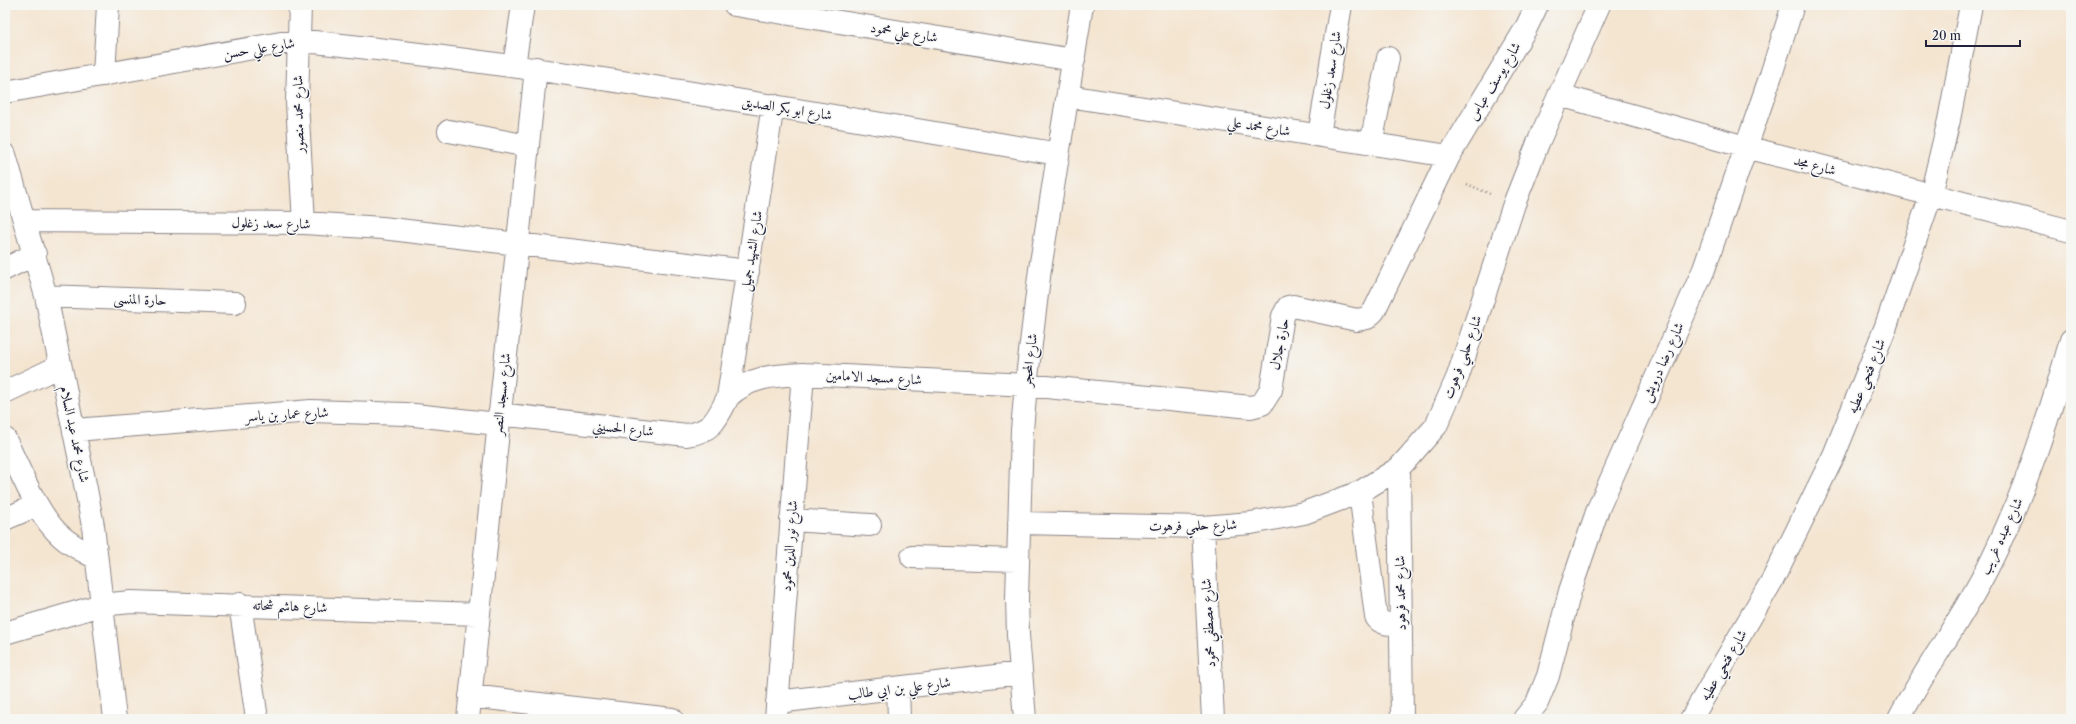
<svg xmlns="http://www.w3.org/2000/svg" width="2076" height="724" font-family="'Libre Caslon Text',Amiri,serif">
<rect width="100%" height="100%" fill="#f6f6f2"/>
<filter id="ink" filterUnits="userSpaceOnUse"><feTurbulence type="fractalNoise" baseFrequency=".025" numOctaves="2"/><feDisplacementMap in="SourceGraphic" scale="8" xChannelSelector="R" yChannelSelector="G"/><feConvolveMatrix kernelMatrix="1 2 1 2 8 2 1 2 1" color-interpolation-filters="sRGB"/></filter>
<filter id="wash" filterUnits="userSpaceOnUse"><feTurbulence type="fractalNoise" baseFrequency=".012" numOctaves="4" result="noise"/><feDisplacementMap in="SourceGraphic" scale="16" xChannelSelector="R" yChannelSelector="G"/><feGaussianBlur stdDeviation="0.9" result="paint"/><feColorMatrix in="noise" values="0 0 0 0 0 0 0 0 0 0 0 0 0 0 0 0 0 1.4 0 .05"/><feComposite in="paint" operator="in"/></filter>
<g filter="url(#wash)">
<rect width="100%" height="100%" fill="#f4e5d1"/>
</g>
<g filter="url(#ink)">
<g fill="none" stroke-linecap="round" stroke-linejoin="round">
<defs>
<path id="minor" d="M300,5l-3,97 7,121
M735,5l339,55
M514,66l9,-61
M104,75l4,-70
M5,92l276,-49 33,-1c249,26 496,70 744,112
M1559,95l187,52 325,84
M1068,96l381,60
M449,131l79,15
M1319,135l22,-130
M1371,144l17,-86
M5,155l41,141 40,193 7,37 22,193
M25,221l279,2 78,5 366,43
M5,269l30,-15
M46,296l189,7
M5,392l55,-26
M728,397c20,-20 47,-22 75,-23l223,11 225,22 11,-3 9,-14 12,-74 5,-9 5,-1 64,14 10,-2 7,-7 75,-155 77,-128 11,-23
M499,414l188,21c26,-4 30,-16 41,-38l45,-292
M75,430l236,-19 94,3 93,10
M5,439c14,29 33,78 57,98 10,9 23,15 34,21
M1399,468l3,251
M1360,492l16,125c5,8 15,7 25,7
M5,519l32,-14
M791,520l79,5
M1019,523l184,4 48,-4 53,-10 56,-21 39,-24 37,-42 22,-50 56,-172 24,-61 61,-138
M1203,527l10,192
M912,557l105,3
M240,604l17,115
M5,633l96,-28 30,-3 347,12
M898,688l1,31
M470,696l202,23
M777,702l244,-29
M468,719l68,-651
M776,719l27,-345
M1025,719l-7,-84 -1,-37 5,-168 4,-45 14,-116 42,-264
M1524,719l13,-16 11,-27 22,-85 28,-82 106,-240 67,-194 22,-70
M1691,719l82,-140 61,-124 52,-129 45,-131 18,-75 22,-115
M1899,719c27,-53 64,-101 90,-154 36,-72 60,-148 82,-225"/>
</defs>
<use href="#minor" stroke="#8b8486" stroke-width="24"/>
<path stroke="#8b8486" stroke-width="2.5" stroke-dasharray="1 3" stroke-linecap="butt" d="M1467,184l23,10"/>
<use href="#minor" stroke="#fff" stroke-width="22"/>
</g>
</g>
<g text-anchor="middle" stroke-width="3" stroke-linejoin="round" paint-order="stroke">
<g font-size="14" fill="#22223b" stroke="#f6f6f2">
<text transform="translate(904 32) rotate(9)" y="5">شارع علي محمود</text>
<text transform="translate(259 48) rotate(-9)" y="5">شارع علي حسن</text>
<text transform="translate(1330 70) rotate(-81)" y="5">شارع سعد زغلول</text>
<text transform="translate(1494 81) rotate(-59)" y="5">شارع يوسف عباس</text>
<text transform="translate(787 108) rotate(9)" y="5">شارع ابو بكر الصديق</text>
<text transform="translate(298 114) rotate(-91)" y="5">شارع محمد منصور</text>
<text transform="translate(1259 126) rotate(9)" y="5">شارع محمد علي</text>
<text transform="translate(1815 165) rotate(15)" y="5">شارع مجد</text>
<text transform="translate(271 223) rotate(1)" y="5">شارع سعد زغلول</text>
<text transform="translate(751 251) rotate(-81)" y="5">شارع الشهيد جميل</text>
<text transform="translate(140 299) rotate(2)" y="5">حارة المنسى</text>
<text transform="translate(1279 344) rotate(-79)" y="5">حارة جلال</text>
<text transform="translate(1462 357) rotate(-70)" y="5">شارع حلمي فرهوت</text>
<text transform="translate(1029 360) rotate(-83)" y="5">شارع المحجر</text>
<text transform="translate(1662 362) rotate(-66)" y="5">شارع رضا درويش</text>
<text transform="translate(1866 376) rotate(-68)" y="5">شارع فتحي عطيه</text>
<text transform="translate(874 377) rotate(3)" y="5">شارع مسجد الامامين</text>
<text transform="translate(501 394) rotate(-84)" y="5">شارع مسجد النصر</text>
<text transform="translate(287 414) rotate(-3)" y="5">شارع عمار بن ياسر</text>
<text transform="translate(623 428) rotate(6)" y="5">شارع الحسيني</text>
<text transform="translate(75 434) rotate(78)" y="5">شارع محمد عبد السلام</text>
<text transform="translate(1193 525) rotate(-1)" y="5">شارع حلمي فرهوت</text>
<text transform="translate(2001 536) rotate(-65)" y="5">شارع عبده غريب</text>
<text transform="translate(789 546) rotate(-86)" y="5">شارع نور الدين محمود</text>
<text transform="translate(1400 593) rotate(-91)" y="5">شارع محمد فرهود</text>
<text transform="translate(290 606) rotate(2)" y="5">شارع هاشم شحاته</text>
<text transform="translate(1208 623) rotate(-93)" y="5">شارع مصطفي محمود</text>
<text transform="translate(1723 665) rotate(-60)" y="5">شارع فتحي عطيه</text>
<text transform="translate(899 688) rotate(-7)" y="5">شارع علي بن ابي طالب</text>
</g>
</g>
<rect width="2076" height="724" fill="none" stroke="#f6f6f2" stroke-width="20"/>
<path d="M1926 40v6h94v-6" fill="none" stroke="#22223b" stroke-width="2"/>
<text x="1932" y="40" font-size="12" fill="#22223b" stroke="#f6f6f2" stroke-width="3" paint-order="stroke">20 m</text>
</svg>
